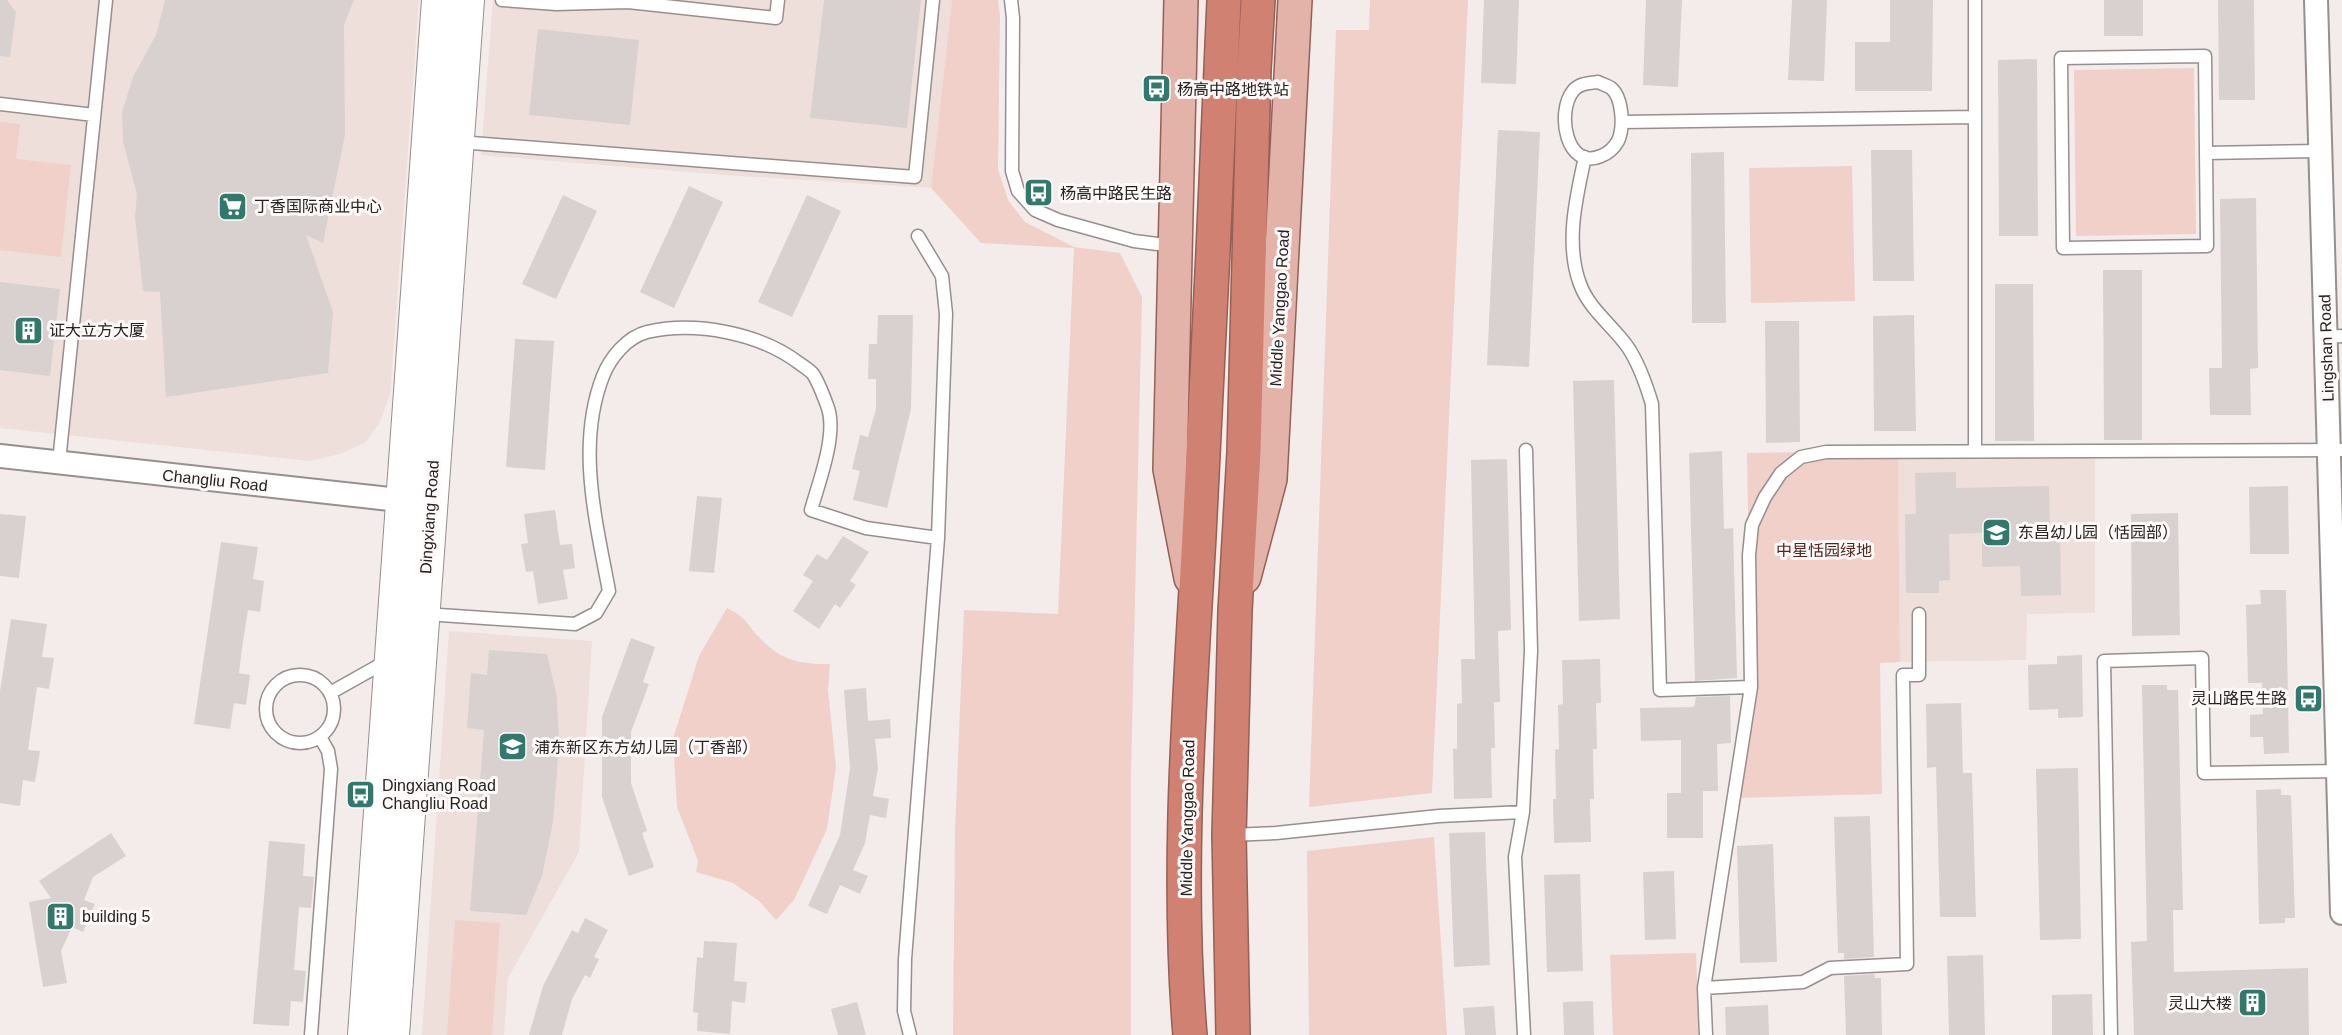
<svg xmlns="http://www.w3.org/2000/svg" width="2342" height="1035" font-family="Arial,'Noto Sans SC',sans-serif">
<rect width="100%" height="100%" fill="#f3eceb"/>
<path fill="#eedfdb" d="M0,0h419l-29,395 -10,27 -14,20 -26,12 -30,7 -310,-33z
M493,0h459l-21,188 -206,-13 -244,-20z
M2095,450v163l-68,1 -1,46 -126,2 -2,-211z
M449,631l143,10 -13,211 -71,126 -4,57h-82z"/>
<path fill="#f0d0c9" d="M952,0h46l2,16 -2,153 10,31 17,22 49,25 46,6 22,44 -11,475v263h-178l2,-202 9,-223 94,4 16,-366 -93,-5 -50,-55z
M1370,0h98l-36,793 -123,14 27,-777h33z
M2194,68l2,166 -120,2 -2,-166z
M0,122l20,2 -4,35 55,6 -10,92 -61,-7z
M1852,166l3,135 -104,2 -2,-135z
M1898,451l2,211 -20,1 2,131 -148,4 17,-111 -4,-234z
M727,608c18,8 19,15 31,28 23,25 40,28 72,28l-2,26 8,77 -9,62 -33,71 -18,20 -17,-19 -26,-18 -37,-11 2,-11 -21,-54 -4,-68 26,-83z
M1434,837l13,198h-138l-2,-184z
M455,920l45,3 -8,112h-45z
M1696,953l3,82h-86l-3,-80z"/>
<path fill="#d8d1d0" d="M0,0h7l9,12 -6,45 -10,-1z
M165,0h189l-10,25 1,110 -22,108 -17,-8 27,77 -5,61 -162,24 -6,-105 -17,-1 -8,-74 2,-23 -14,-52 -1,-30 11,-35 23,-42z
M824,0h97l-14,128 -97,-10z
M1484,0h35l-3,84 -35,-1z
M1646,0h36l-4,87 -35,-2z
M1792,0h35l-3,81 -36,-1z
M1890,0h43l-1,91h-77v-49h35z
M2104,0h39v36h-39z
M2218,0h36l1,100h-36z
M538,29l101,11 -9,85 -101,-10z
M2037,59l1,177h-39l-1,-176z
M1498,130l42,2 -11,235 -42,-2z
M1871,150h41l2,131h-41z
M1724,152l2,171h-34l-1,-170z
M689,186l34,16 -49,106 -34,-16z
M563,195l34,16 -41,88 -34,-15z
M807,195l34,16 -49,106 -34,-15z
M2256,198l2,170 -8,1 1,46h-41l-1,-47h13l-2,-169z
M2103,270h39v170h-38z
M0,282l60,7 -10,87 -50,-6z
M1995,284h38l1,157h-39z
M878,315h35l-2,94 -24,99 -34,-8 7,-29 -8,-2 8,-34 8,2 8,-28v-30h-8l1,-35h8z
M1914,315l2,116h-42l-1,-115z
M1765,321h34l1,121 -34,1z
M515,339l39,2 -9,129 -39,-3z
M1614,380l6,239 -41,2 -6,-240z
M1722,451l2,78 9,-1 4,150 -42,3 -6,-228z
M1507,459l4,171 -13,1 2,71h-6l1,46h-4l1,50 -38,1 -1,-50h4v-45l5,-1 -1,-44h14l-4,-199z
M1956,472v16l93,-2 1,44 10,-1 1,66 -40,1 -1,-30 -38,1v-34l-33,1 1,46 -11,1v12h-33l-1,-79h11l-1,-41z
M2288,486l1,68h-39l-1,-67z
M697,496l25,2 -8,75 -25,-2z
M555,510l5,35 12,-1 3,24 -12,2 5,29 -30,5 -5,-33 -7,1 -5,-28 7,-1 -4,-29z
M2178,513l2,122 -48,1 -1,-122z
M0,514l26,2 -7,62 -19,-2z
M843,536l26,16 -19,29 6,4 -16,23 -5,-4 -16,25 -26,-18 20,-30 -10,-6 14,-21 10,6z
M221,542l37,5 -5,32 11,2 -4,31 -12,-2 -5,31 -4,32 11,2 -4,30 -12,-2 -4,26 -36,-5z
M2260,590h26l3,163 -25,1 -1,-17h-13v-22l13,-1 -1,-31h-14l-2,-78 15,-1z
M11,619l36,5 -5,33 12,1 -5,31 -12,-2 -9,63 12,1 -5,31 -12,-2 -3,26 -20,-3v-112z
M631,638l24,9 -12,35 6,2 -18,48v51l16,48 -5,2 12,34 -25,9 -27,-79v-80z
M489,650l58,4 10,43 2,48 -6,77 -11,54 -16,39 -56,-4 14,-181 -17,-2 4,-55 16,2z
M2082,655l1,62 -25,1v-9l-29,1 -1,-45 29,-1v-8z
M1600,659l1,44h-5l1,46h-4l1,50h-4l1,43 -37,1 -1,-44h3l-1,-49 4,-1 -1,-44 5,-1 -1,-44z
M2142,685h25v5h11l5,220h-10l1,62 134,-4 1,67h-175l-3,-93 16,-1z
M866,688l2,33 22,-2 1,19 -16,1 3,29 -5,28 16,3 -3,19 -16,-3 -5,28 -12,27 15,6 -8,18 -20,-9 -13,29 -19,-8 32,-71 10,-67 -6,-78z
M1730,696l1,47 -14,1 1,47h-15v47h-36v-45h14v-53l-40,1 -1,-33 54,-1 2,-10z
M1961,703l2,70h9l4,144h-36l-4,-150 -9,1 -1,-64z
M2078,768l3,171 -41,1 -4,-171z
M2281,789v6h10l4,123h-10v5l-26,1 -3,-134z
M1870,816l4,141 -30,2v-6h-6l-4,-136z
M1485,832l5,133 -36,2 -5,-134z
M111,833l15,23 -33,21 -9,23 11,4 -12,28 -11,-5 -11,24 6,32 -24,4 -14,-85 22,-4 -12,-17z
M269,841l36,3 -2,32 11,1 -3,31 -12,-1 -5,63 12,1 -3,31 -12,-1 -2,25 -36,-2z
M1773,844l4,118 -37,1 -3,-117z
M1674,871l2,68 -31,1 -2,-68z
M1580,874l3,97 -36,1 -3,-97z
M585,918l23,12 -14,27 5,2 -9,19 -5,-3 -13,24 -10,36h-33l14,-49 29,-56 6,3z
M704,941l33,2 -3,38 13,1 -2,21 -13,-2 -2,33 -33,-3 1,-18 -5,-1 4,-55 6,1z
M1983,955l2,80h-36l-2,-79z
M1874,974l1,4h6l1,57h-36l-2,-59z
M2092,994l1,41h-41v-40z
M1593,1001l1,34h-30l-1,-33z
M857,1002l9,33h-28l-7,-26z
M1768,1005l1,30h-43l-1,-28z
M1494,1006l2,29h-31l-2,-27z"/>
<g fill="none" stroke-linecap="round" stroke-linejoin="round">
<defs>
<path id="lane" d="M502,0l54,4 72,-2 148,16 2,-18
M1011,0l2,18 -1,153 6,20 17,19 23,10 76,21 39,5
M1975,0v450
M2205,56l2,190 -144,2 -2,-190z
M1598,82c4,2 10,4 13,6 12,10 13,40 7,53 -4,7 -9,12 -17,15 -35,15 -45,-44 -28,-65 6,-8 17,-8 25,-9z
M0,104l94,11
M1622,122l353,-5
M459,142l456,35 18,-177
M2206,153l114,-2
M1585,157c-9,41 -20,87 -5,127 9,25 32,41 47,62 12,17 19,38 25,58l8,286 91,-3
M2325,337l17,-1
M59,462l47,-462
M425,614l150,10 21,-11 13,-22c-13,-70 -33,-146 -6,-215 7,-18 24,-39 44,-44 49,-11 112,1 152,31 4,3 11,7 14,11 6,9 11,23 15,34 9,27 -9,74 -17,102l55,18 72,10
M266 709a34 34 0 1 1 68 0a34 34 0 1 1-68 0Z
M330,693l57,-32
M1523,812l-8,45 9,178
M1230,835l46,-2 163,-17 84,-4 8,-161 -5,-201
M1704,988l99,-6 27,-14 77,-4 -4,-289h16v-61
M311,1035l20,-266 -3,-18 -8,-14
M910,1035l-6,-24 1,-52 33,-421 8,-224 -4,-38 -24,-40
M1706,1035l-2,-47 47,-301 -2,-132 3,-30 13,-28 16,-24 20,-16 25,-5 516,-2
M2111,1035l-7,-374 98,-3 2,115 138,-2"/>
<path id="street" d="M2316,0c8,304 20,608 26,913
M0,456l417,46"/>
<path id="secondary" d="M364,1035l74,-1035
M393,1035l75,-1035"/>
<path id="primary" d="M1181,0l-11,469 21,109
M1244,577l26,-98 25,-479"/>
<path id="highway" d="M1190,1035c-14,-166 0,-334 9,-499 10,-179 17,-357 25,-536
M1233,1035l-4,-200 6,-224 9,-159 10,-383 4,-69"/>
</defs>
<use href="#lane" stroke="#958f8e" stroke-width="15"/>
<use href="#street" stroke="#958f8e" stroke-width="26"/>
<use href="#secondary" stroke="#958f8e" stroke-width="34"/>
<use href="#primary" stroke="#956056" stroke-width="36"/>
<use href="#highway" stroke="#956056" stroke-width="36"/>
<use href="#lane" stroke="#fff" stroke-width="12"/>
<use href="#street" stroke="#fff" stroke-width="22"/>
<use href="#secondary" stroke="#fff" stroke-width="32"/>
<use href="#primary" stroke="#e3b3aa" stroke-width="33"/>
<use href="#highway" stroke="#d18172" stroke-width="33"/>
</g>
<defs>
<symbol id="bus-square" viewBox="-11 -11 22 22"><rect x="-9" y="-9" width="18" height="18" rx="4" fill="#32786d" stroke="#fffafa"/><path d="M-5-6H5V4H4V6H2V4H-2V6H-4V4H-5ZM-3.5-4V0h7V-4ZM-3.5 1.2v1.5H-2V1.2ZM2 1.2v1.5H3.5V1.2Z" fill="#fff"/></symbol>
<symbol id="supermarket-square" viewBox="-11 -11 22 22"><rect x="-9" y="-9" width="18" height="18" rx="4" fill="#32786d" stroke="#fffafa"/><path d="M-6-5.5h2.5l.6 2H6L4.5 2H-2.5L-4.4-4H-6ZM-1.5 3.2a1.3 1.3 0 1 0 .1 0ZM3 3.2a1.3 1.3 0 1 0 .1 0Z" fill="#fff"/></symbol>
<symbol id="building-square" viewBox="-11 -11 22 22"><rect x="-9" y="-9" width="18" height="18" rx="4" fill="#32786d" stroke="#fffafa"/><path d="M-4-6H4V6H1V3H-1V6H-4ZM-2.5-4.3h1.7v1.8h-1.7ZM.8-4.3h1.7v1.8H.8ZM-2.5-1h1.7V.8h-1.7ZM.8-1h1.7V.8H.8Z" fill="#fff"/></symbol>
<symbol id="school-square" viewBox="-11 -11 22 22"><rect x="-9" y="-9" width="18" height="18" rx="4" fill="#32786d" stroke="#fffafa"/><path d="M0-5L7-2L0 1L-7-2ZM-4 1L0 2.5L4 1V4Q0 6-4 4Z" fill="#fff"/></symbol>
</defs>
<g fill-rule="evenodd">
<use href="#bus-square" x="1140" y="72" width="33" height="33"/>
<use href="#bus-square" x="1022" y="176" width="33" height="33"/>
<use href="#supermarket-square" x="216" y="190" width="33" height="33"/>
<use href="#building-square" x="12" y="314" width="33" height="33"/>
<use href="#school-square" x="1980" y="516" width="33" height="33"/>
<use href="#bus-square" x="2292" y="682" width="33" height="33"/>
<use href="#school-square" x="496" y="730" width="33" height="33"/>
<use href="#bus-square" x="344" y="778" width="33" height="33"/>
<use href="#building-square" x="44" y="900" width="33" height="33"/>
<use href="#building-square" x="2236" y="986" width="33" height="33"/>
</g>
<g text-anchor="middle" stroke-width="6" stroke-linejoin="round" paint-order="stroke">
<g font-size="16" fill="#252322" stroke="#fffafa" text-anchor="start">
<text x="1177" y="95">杨高中路地铁站</text>
<text x="1060" y="199">杨高中路民生路</text>
<text x="254" y="212">丁香国际商业中心</text>
<text x="49" y="336">证大立方大厦</text>
<text x="2018" y="538">东昌幼儿园（恬园部）</text>
<text x="2287" y="704" text-anchor="end">灵山路民生路</text>
<text x="534" y="753">浦东新区东方幼儿园（丁香部）</text>
<text x="382" y="791">Dingxiang Road<tspan x="382" dy="18">Changliu Road</tspan></text>
<text x="82" y="922">building 5</text>
<text x="2232" y="1009" text-anchor="end">灵山大楼</text>
</g>
<g font-size="16" fill="#252322" stroke="#fffafa">
<text transform="translate(1279 308) rotate(-87)" y="6">Middle Yanggao Road</text>
<text transform="translate(2326 348) rotate(-92)" y="6">Lingshan Road</text>
<text transform="translate(215 480) rotate(6)" y="6">Changliu Road</text>
<text transform="translate(429 517) rotate(-86)" y="6">Dingxiang Road</text>
<text transform="translate(1187 818) rotate(-89)" y="6">Middle Yanggao Road</text>
</g>
<g font-size="16" fill="#53241b" stroke="#fffafa">
<text x="1824" y="556">中星恬园绿地</text>
</g>
</g>
</svg>
